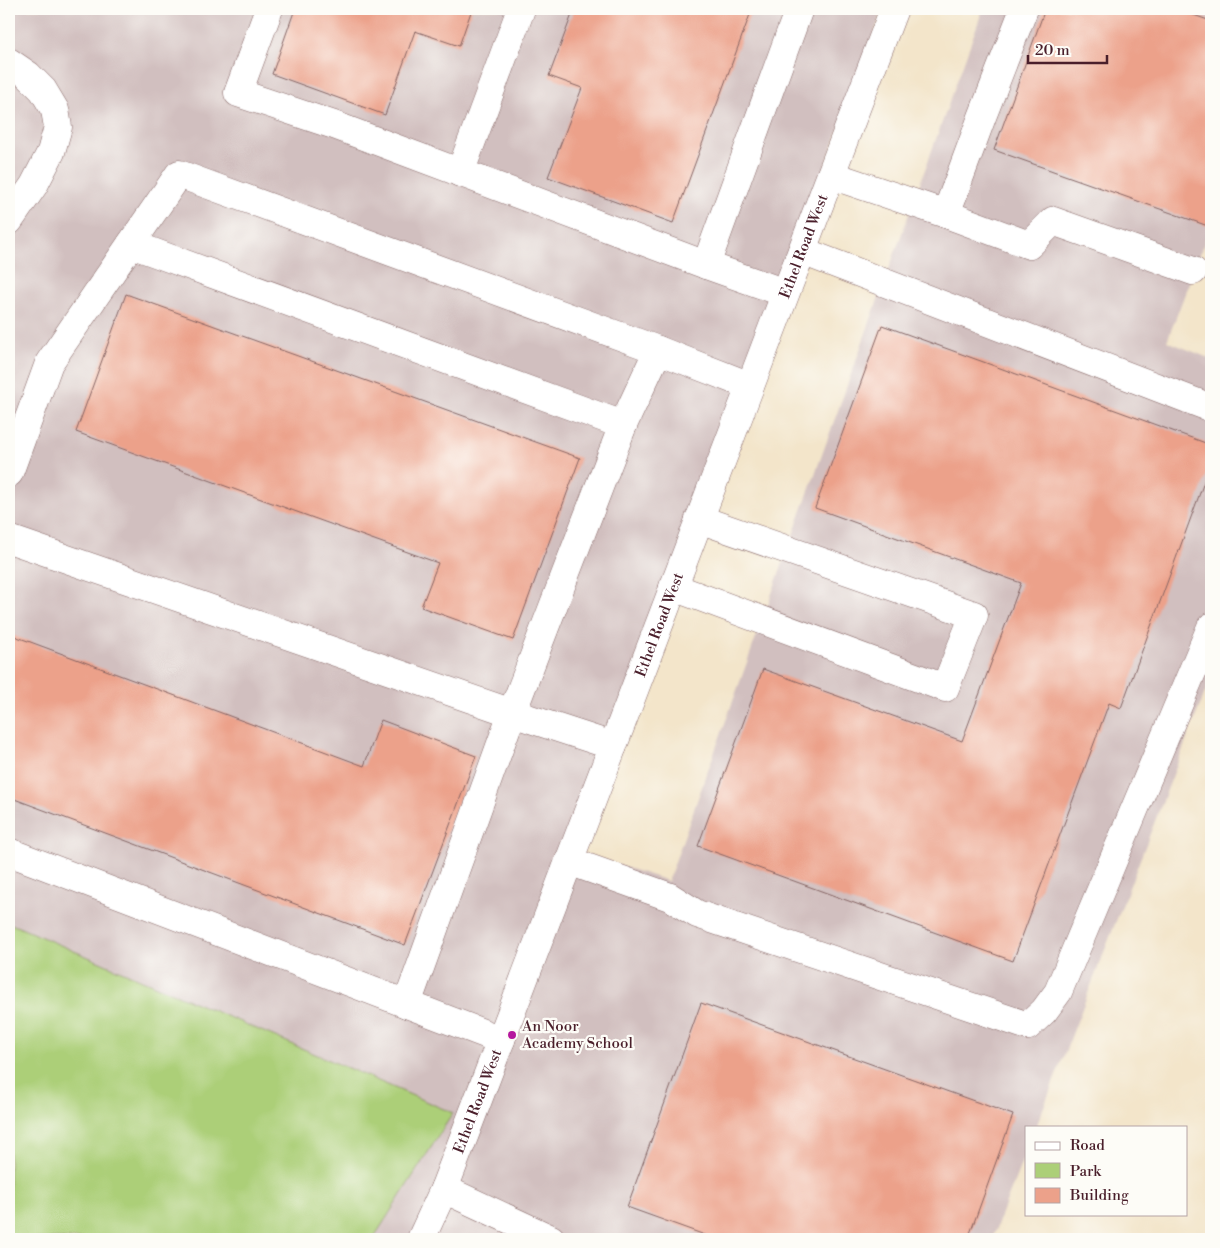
<svg xmlns="http://www.w3.org/2000/svg" width="1220" height="1248" font-family="'Libre Bodoni',serif">
<rect width="100%" height="100%" fill="#fdfcf7"/>
<filter id="ink" filterUnits="userSpaceOnUse"><feTurbulence type="fractalNoise" baseFrequency=".02" numOctaves="2"/><feDisplacementMap in="SourceGraphic" scale="10" xChannelSelector="R" yChannelSelector="G"/><feConvolveMatrix kernelMatrix="1 2 1 2 8 2 1 2 1" color-interpolation-filters="sRGB"/></filter>
<filter id="wash" filterUnits="userSpaceOnUse"><feTurbulence type="fractalNoise" baseFrequency=".0096" numOctaves="4" result="noise"/><feDisplacementMap in="SourceGraphic" scale="20" xChannelSelector="R" yChannelSelector="G"/><feGaussianBlur stdDeviation="1.12" result="paint"/><feColorMatrix in="noise" values="0 0 0 0 0 0 0 0 0 0 0 0 0 0 0 0 0 1.4 0 .05"/><feComposite in="paint" operator="in"/></filter>
<g filter="url(#wash)">
<rect width="100%" height="100%" fill="#f3e5ca"/>
<path fill="#d1bfbf" d="M9,9h874l-309,842 94,30 315,-872h228v216l-44,116 44,18v318l-175,450h-10v24l-34,88h-619l79,-126 -443,-190z"/>
<path fill="#accf78" stroke="#7b7752" d="M9,923l444,190 -80,126h-364z"/>
<g id="blocks">
<path fill="#eca18a" d="M295,9h177l-13,37 -44,-15 -30,84 -113,-41z
M574,9h178l-79,214 -125,-46 34,-89 -33,-12z
M1045,9h131l35,12v195l-3,10 -214,-76z
M126,294l454,164 -67,182 -92,-33 17,-44 -362,-131z
M882,325l329,120v18l-90,245 -12,-5 -96,258 -315,-115 65,-177 199,72 59,-158 -206,-75z
M9,634l355,132 17,-46 95,36 -71,189 -396,-148z
M701,1003l312,112 -45,124h-252l-89,-32z"/>
</g>
</g>
<g filter="url(#ink)">
<use href="#blocks" fill-opacity="0" stroke="#856463" stroke-width="1"/>
<g fill="none" stroke-linecap="round" stroke-linejoin="round">
<defs>
<g id="minor">
<path d="M269,9l-31,84 96,32 372,140 79,28"/>
<path d="M9,62l19,13 15,15 12,20 3,17 -7,25 -17,33 -25,36"/>
<path d="M460,173l61,-164"/>
<path d="M831,175l115,39 83,31 24,-24 140,50"/>
<path d="M946,214l36,-97 42,-108"/>
<path d="M131,244l492,181 35,-75"/>
<path d="M802,251l409,157"/>
<path d="M706,265l93,-256"/>
<path d="M9,473l40,-110 130,-189 479,176 92,36"/>
<path d="M9,539l503,174 -105,291"/>
<path d="M673,587l272,101 29,-73 -275,-96"/>
<path d="M613,746l-101,-33 111,-288"/>
<path d="M9,852l492,188"/>
<path d="M569,861l101,36 27,17 331,112 16,-15 14,-19 153,-365"/>
<path d="M444,1189l107,50"/>
<path id="s1" d="M421,1239l23,-50 450,-1180"/>
</g>
</defs>
<use href="#minor" stroke="#856463" stroke-width="29"/>
<use href="#minor" stroke="#fff" stroke-width="28"/>
</g>
</g>
<circle fill="#b5179e" stroke="#fdfcf7" stroke-width="2" cx="512" cy="1035" r="5"/>
<g text-anchor="middle" stroke-width="4.5" stroke-linejoin="round" paint-order="stroke">
<g font-size="15" fill="#4a1f2b" stroke="#fdfcf7">
<text dy="5" stroke="none"><textPath href="#s1" startOffset="1064">Ethel Road West</textPath></text>
<text dy="5" stroke="none"><textPath href="#s1" startOffset="659">Ethel Road West</textPath></text>
<text dy="5" stroke="none"><textPath href="#s1" startOffset="149">Ethel Road West</textPath></text>
</g>
<g font-size="15" fill="#4a1f2b" stroke="#fdfcf7" text-anchor="start">
<text x="522" y="1031">An Noor<tspan x="522" dy="17">Academy School</tspan></text>
</g>
</g>
<rect width="1220" height="1248" fill="none" stroke="#fdfcf7" stroke-width="30"/>
<rect x="1025" y="1126" width="162" height="90" fill="#fdfcf7" stroke="#b5a4a5"/>
<rect x="1035" y="1142" width="25" height="8" fill="#ffffff" stroke="#b5a4a5"/>
<text x="1070" y="1150" font-size="15" fill="#4a1f2b">Road</text>
<rect x="1035" y="1163" width="25" height="15" fill="#accf78" stroke="#b5a4a5"/>
<text x="1070" y="1176" font-size="15" fill="#4a1f2b">Park</text>
<rect x="1035" y="1188" width="25" height="15" fill="#eca18a" stroke="#b5a4a5"/>
<text x="1070" y="1200" font-size="15" fill="#4a1f2b">Building</text>
<path d="M1028 55v8h79v-8" fill="none" stroke="#4a1f2b" stroke-width="2.5"/>
<text x="1035" y="55" font-size="15" fill="#4a1f2b" stroke="#fdfcf7" stroke-width="4" paint-order="stroke">20 m</text>
</svg>
